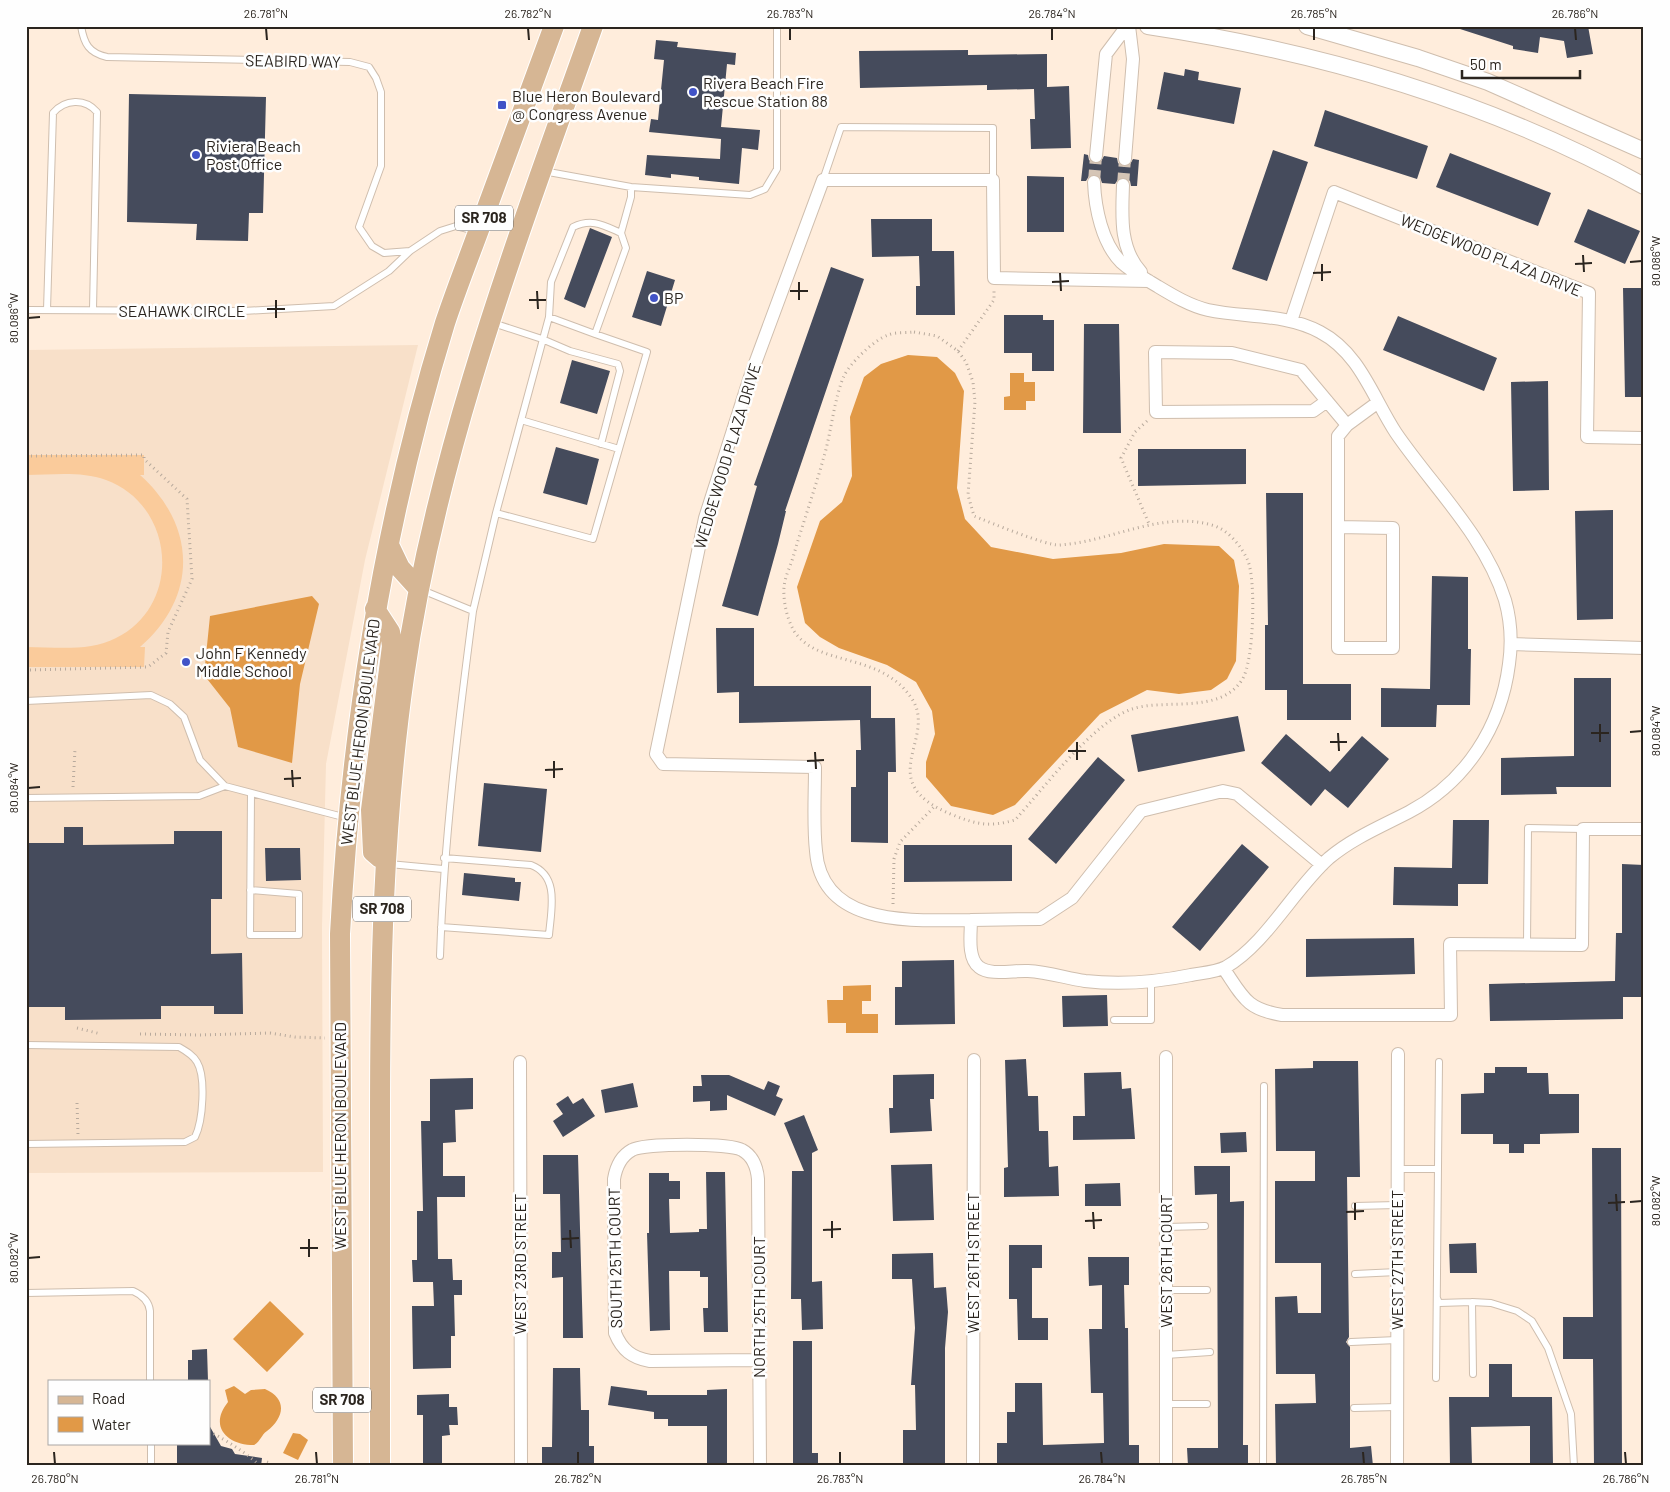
<svg xmlns="http://www.w3.org/2000/svg" width="1670" height="1492" font-family="Barlow,sans-serif">
<rect width="100%" height="100%" fill="#ffeddc"/>
<path fill="#f8e0c9" d="M418,345l-53,215 -39,204 -4,163 1,245 -297,1v-823z"/>
<path fill="#facb9b" d="M26,455h118v20h-4c57,51 58,122 0,172h5l-1,20h-118v-20c30,0 63,5 90,-9 67,-33 59,-133 -10,-158 -25,-9 -54,-5 -80,-5z"/>
<path fill="#e19947" d="M908,355l29,2 18,16 9,18 -7,97 8,31 26,28 62,12 68,-6 43,-9 55,2 15,14 5,26 -3,75 -9,18 -16,11 -32,4 -32,-4 -47,24 -85,91 -22,10 -42,-9 -25,-29v-15l9,-28 -3,-23 -16,-29 -29,-17 -48,-17 -19,-11 -15,-14 -8,-36 23,-66 22,-19 10,-26 -2,-59 14,-40 17,-13z
M1010,373h14v9h11v19h-9v9h-22v-13l6,-1z
M312,596l7,8 -19,80 -8,79 -54,-16 -8,-39 -26,-33 6,-59z
M871,985v16h-9v13h16v19h-32v-10h-18l-1,-23h16v-14z
M270,1301l34,33 -37,38 -34,-33z
M234,1386l11,8 6,-4 14,-1c23,10 19,29 2,42 -6,4 -6,10 -13,14 -26,0 -46,-18 -26,-43l-3,-12z
M293,1433l7,1 8,6 -10,20 -15,-7z"/>
<path fill="#454b5c" d="M1460,26h128l5,28 -26,4 -3,-17 -24,-4 -2,16 -25,-4v-3l-53,-17z
M656,40l22,2 -1,5 59,6 -1,12 -8,-1 -6,63 39,3 -2,20 -16,-2 -3,36 -40,-4v-3l-28,-3v4l-26,-3 2,-20 73,4 1,-20 -72,-7 2,-13 7,1 6,-60 -10,-1z
M968,50v5l79,-1v33l22,-1 2,62 -40,1 -1,-30h5l-1,-30 -47,1v-5l-127,3 -1,-37z
M1185,69l14,3 -1,8 43,8 -7,36 -77,-15 7,-37 20,4z
M129,94l137,3 -3,116h-14l-1,28 -52,-1 1,-16 -70,-2z
M1325,110l103,36 -11,33 -103,-33z
M1273,150l35,12 -41,119 -35,-12z
M1450,153l101,40 -13,33 -102,-39z
M1084,154l4,1 1,5 6,4 5,-1 4,-7 13,2 1,5 6,4 5,-1 4,-7 6,1 -2,26h-6l-1,-5 -6,-4 -5,1 -4,6 -13,-1 -2,-6 -6,-3 -5,2 -3,5h-5z
M1027,176l37,1v55h-37z
M1588,209l52,22 -15,33 -51,-22z
M871,219h61v32h22l1,64h-39v-29h4l-1,-30 -47,1z
M590,228l22,9 -27,71 -21,-9z
M831,267l33,12 -79,232h1l-8,33 -20,72 -36,-10 35,-120 -3,-1z
M647,271l28,9 -14,46 -29,-9z
M1623,288h21v109h-19z
M1004,315h39v5h11v51h-22v-18h-28z
M1398,316l99,42 -13,33 -101,-41z
M1084,324h35l2,109h-38z
M572,360l38,11 -13,43 -37,-11z
M1548,381l1,109 -36,1 -2,-109z
M556,447l43,12 -12,46 -44,-12z
M1138,449h108v35l-108,2z
M1266,493h37v191h48v36h-64v-30h-22v-65h3z
M1613,510v109l-36,1 -2,-109z
M1432,576l36,1v72h3l-1,56h-33l-1,22h-55v-39l49,1z
M716,628h38v58h117v32h24l1,54h-8v71l-37,-1v-55h5v-37h5l-1,-30 -121,3v-31l-22,1z
M1574,678h37v109h-55l1,7 -56,1v-37l73,-2z
M1238,716l7,35 -107,21 -7,-37z
M1286,734l44,38 32,-36 27,23 -41,49 -23,-19 -14,17 -50,-43z
M1098,757l27,23 -69,84 -28,-25z
M484,783l63,6 -6,63 -63,-6z
M1453,820h36l-1,64h-30v22l-65,-1 1,-38 58,1z
M64,827h19v18l91,-1v-13h48v68h-11v55l31,-1 1,61h-29v-8h-53v13l-96,1v-13h-39v-164h38z
M1242,844l27,23 -69,84 -28,-24z
M904,845h108v36l-108,1z
M265,848h35l1,32 -35,1z
M1622,864l22,1v132h-21v22l-133,2 -1,-37 126,-3 1,-48h6z
M464,873l51,5v4h6l-2,19 -57,-6z
M1414,938l1,36 -109,3v-38z
M954,960l1,64 -60,1v-38h7v-26z
M1107,995l1,31 -45,1 -1,-31z
M1026,1059l2,37h10l1,35h9l1,36 9,-1 1,30 -55,1v-29l4,-1 -3,-107z
M1313,1061h45l2,116h-13l2,160 -3,5 4,5v101l21,-2 2,20h-97l-1,-62 41,-1 -1,-29h-39l-1,-77 22,-1 1,17h23v-50h-46v-82h40v-30h-39l-1,-82 38,-1z
M1495,1067h32v6h21l1,21h30v39l-39,1v10h-16v9h-15v-9h-16v-10h-32v-40l23,-1v-20h11z
M1121,1072l1,17 9,-1 4,51 -62,1v-24h12l-1,-43z
M934,1074v25h-4l2,32 -42,2 -1,-25h4v-33z
M701,1075h28l35,15 4,-9 12,5 -4,10 7,3 -8,17 -48,-21v15l-17,1v-10l-17,1v-16h9z
M473,1078v31l-18,1 1,32 -13,1v33h22v21h-28l1,62h14l1,21h9v15h-8l1,41h-4v32l-38,1 -1,-63h22l-1,-24h-20l-1,-22h5v-49h6l-2,-90h9v-42z
M633,1083l5,24 -33,6 -4,-23z
M568,1096l5,8 10,-6 12,18 -32,21 -10,-16 10,-7 -7,-10z
M804,1115l14,35 -6,3v129l10,-1 1,48 -21,1 -1,-31h-10l1,-128h12l-20,-48z
M1246,1132l1,20 -26,1 -1,-20z
M1592,1148h29l1,318h-28l-1,-107h-30v-42h30z
M543,1155h35l5,183h-20v-61l-11,1v-26h9l-1,-58h-17z
M932,1164l2,56 -41,1 -2,-56z
M1194,1166h36v36l14,-1 -1,244h5v21h-60l-1,-18h31l-1,-254 -22,1z
M706,1172h19l3,160h-24l-1,-24h5v-31h-8v-6h-31l1,59 -20,1 -3,-98h2v-60h20v8h11v18h-11l1,34 29,-1v-3h8z
M1120,1183l1,23h-36v-22z
M1476,1243l1,30h-27l-1,-29z
M1009,1245h33v23h-10v50h16v22h-30l-1,-41h-8z
M933,1253l1,35 12,-1 2,25 -3,36v118h-42v-36h13l-1,-45h-4l4,-57 -3,-49h-20v-25z
M1088,1257h41v28h-5l1,43h3l1,117h10v21h-142v-23h10v-31h8v-29h27l1,62 61,-2 -1,-50h-12l-2,-64h13v-44l-13,1z
M793,1341h19v112h6v13h-25z
M207,1349l1,32h-20v-21h4v-10z
M1489,1364h23v33h40l1,69h-23v-40l-59,1 1,39h-22l-1,-69h40z
M553,1368h27l1,42h8v36h5v20h-52v-19h10z
M611,1386l36,5v4h60v-5l20,-1v77h-20v-40h-39v-7h-14v-7l-46,-7z
M449,1394v13h8l1,18h-9l1,10 -8,1v30h-19v-51h-6v-20z
M209,1425l12,21 11,3 3,5 27,4 -1,8h-84v-23h32z"/>
<g fill="none" stroke-linecap="round" stroke-linejoin="round">
<path stroke="#d5c5b6" stroke-width="12" stroke-dasharray="12 6" stroke-linecap="butt" d="M1094,182l2,-26
M1123,185l2,-26"/>
<defs>
<path id="service" d="M81,26c3,18 8,27 26,31l243,5 19,5 7,11 5,14v74l-22,61 13,19 12,7 26,-2 30,-20 16,-5 20,5
M543,171l88,16 119,8 15,-6 12,-20v-143
M823,180l18,-53 152,1v52
M26,310l217,1 91,-5 55,-35 21,-20
M47,310l6,-197c12,-14 32,-15 44,-1l-4,198
M549,317l46,17 31,-86 -5,-15 10,-36v-10
M493,323l49,16 28,12 48,13 2,7 -19,73
M521,420l98,29
M496,513l97,26 54,-187 -52,-18
M422,590l51,21 23,-98 53,-196 2,-35 22,-55c19,-9 30,-2 48,6
M26,701l125,-6 19,9 14,13 16,43 25,26 122,32
M26,798l173,-2 26,-10
M389,864l54,5
M250,890l49,4v41h-49l1,-142
M441,927l108,8c2,-25 11,-59 -18,-70l-87,-7
M1527,944l1,-116 55,1
M440,956c4,-116 18,-230 33,-345
M1114,1020h37v-38
M26,1045l153,2c7,4 14,8 18,15 9,15 6,59 -2,75l-10,5 -159,2
M1397,1169h41
M1355,1206l42,-1
M1166,1227l39,-1
M1355,1274l42,-2
M1167,1290h40
M26,1293l107,-2c9,4 16,10 17,20v70
M1437,1298l2,5 33,-1 1,72
M1472,1302l19,1 26,8 15,10 16,27 23,66 3,52
M1351,1342l46,-2
M1166,1355l44,-3
M1436,1378l3,-316
M1167,1404h40
M1354,1408l43,-1
M151,1443v23
M1263,1466l1,-380"/>
<path id="minor" d="M1096,156l10,-102 21,-28
M1125,159l8,-100 -4,-33
M1094,182c1,26 8,61 27,80 11,10 23,16 36,24 15,9 33,20 51,24 37,8 77,3 112,22 40,21 53,66 76,101 37,54 89,103 109,167 6,21 7,43 4,64 -8,63 -43,118 -100,148 -27,14 -56,26 -80,46 -35,31 -63,86 -103,109 -10,5 -24,6 -35,8 -34,7 -71,10 -106,6 -19,-3 -38,-9 -57,-10 -14,-1 -38,5 -49,-4 -12,-9 -8,-34 -8,-47 -55,0 -149,9 -155,-69 -3,-27 -1,-56 -1,-84l-152,-3 -7,-10 49,-236 45,-141 73,-197h170l1,98 155,3
M1123,185c-1,30 -4,63 18,87
M1291,321l43,-129 255,101 -2,144 57,1
M1327,401l-14,10 -157,1 -1,-60 77,1 69,17 46,55
M1338,527l55,1v120h-55v-212l9,-11 30,-22
M1511,644l133,4
M971,920l69,-1 32,-21 69,-87 82,-20 14,3 85,71
M1224,969c19,28 22,40 58,46h169l-1,-71 132,1 1,-116h61
M1166,1057v409
M520,1062l1,404
M759,1360l-109,1c-18,-3 -28,-11 -35,-28l-1,-154c2,-12 7,-23 18,-29 12,-7 98,-7 110,0 11,6 15,18 16,29l2,287
M973,1466l1,-406
M1397,1466l1,-412"/>
<path id="tertiary" d="M1148,26c173,26 343,76 496,160
M1307,26l111,32 70,24 156,69"/>
<path id="primary" d="M389,545l11,23 19,21
M375,609l15,23 2,14 -21,164 2,42 7,6
M343,1466l-3,-532c11,-207 44,-413 105,-611 12,-36 26,-71 39,-107 23,-63 47,-126 70,-190
M380,1466c0,-116 0,-232 0,-347 0,-148 3,-295 24,-442 32,-226 113,-437 189,-651"/>
</defs>
<use href="#service" stroke="#cfbeae" stroke-width="8"/>
<use href="#minor" stroke="#cfbeae" stroke-width="14"/>
<use href="#tertiary" stroke="#cfbeae" stroke-width="18"/>
<use href="#primary" stroke="#fff" stroke-width="22"/>
<path stroke="#b8aa9d" stroke-width="3" stroke-dasharray="1 4" stroke-linecap="butt" d="M914,332l23,4 21,15 8,11 7,20 2,20 -7,93 6,21c15,6 73,30 85,29 52,-3 104,-36 156,-19 14,5 27,21 33,35 8,20 6,101 -6,119 -23,35 -77,18 -110,29 -39,13 -88,79 -117,111 -25,7 -37,5 -62,-5 -83,-33 -15,-76 -41,-116 -31,-48 -94,-31 -118,-68 -7,-12 -11,-30 -10,-44 1,-11 7,-22 10,-33 9,-31 20,-62 29,-94 8,-25 11,-62 21,-84 6,-13 30,-36 44,-41 7,-3 18,-2 26,-3z
M958,351l36,-51v-9
M1147,421l-12,11 -14,26 28,66
M26,456l118,-1v4l43,40 5,80 -24,53 -2,21 -18,14 -122,3
M73,787l2,-38
M893,904l1,-45 6,-17 34,-35
M77,1028l24,6
M140,1034l60,1 70,-2 25,4 30,1
M77,1103l1,32
M209,1432c8,2 47,27 50,34
M264,1466l3,-4 3,1"/>
<use href="#service" stroke="#fff" stroke-width="6"/>
<use href="#minor" stroke="#fff" stroke-width="12"/>
<use href="#tertiary" stroke="#fff" stroke-width="16"/>
<use href="#primary" stroke="#d6b694" stroke-width="20"/>
</g>
<path fill="none" stroke="#2b251f" stroke-width="2" d="M266,28l1,12M528,28l1,12M790,28v12M1052,28v12M1314,28v12M1575,28l1,12M1583,255l1,17M1630,262l12,-1M1322,264v17M1575,264l17,-1M1060,273l1,18M1313,273l18,-1M799,282v18M1052,282l17,-1M537,291l1,18M790,291h18M276,300v18M529,300h17M267,309h18M28,318l12,-1M1600,724v18M1630,732l12,-1M1338,733l1,18M1591,733h18M1077,742v18M1330,742h17M1068,751h18M815,752l1,17M554,761v17M807,761l17,-1M292,770l1,17M545,770l18,-1M284,779l17,-1M28,788l12,-1M1616,1194l1,17M1630,1202l12,-1M1355,1203v17M1608,1203l17,-1M1093,1212l1,17M1346,1212l18,-1M832,1221v17M1085,1221l17,-1M570,1230l1,18M823,1230l18,-1M309,1239v18M562,1239l17,-1M300,1248h18M28,1258l12,-1M54,1452l1,12M316,1452l1,12M578,1452v12M840,1452v12M1101,1452l1,12M1363,1452l1,12M1625,1452l1,12"/>
<g fill="#4153c7" stroke="#fefefe" stroke-width="2">
<circle cx="693" cy="92" r="5"/>
<rect x="497" y="100" width="10" height="10" rx="2.5"/>
<circle cx="196" cy="155" r="5"/>
<circle cx="654" cy="298" r="5"/>
<circle cx="186" cy="662" r="5"/>
</g>
<g text-anchor="middle" stroke-width="5" stroke-linejoin="round" paint-order="stroke">
<g fill="#fefefe" stroke="#6a6662" stroke-width="1">
<rect x="455" y="205.5" width="58" height="25" rx="4"/>
<rect x="353" y="896.5" width="58" height="25" rx="4"/>
<rect x="313" y="1387.5" width="58" height="25" rx="4"/>
</g>
<g font-size="15" font-weight="bold" fill="#2b251f">
<text x="484" y="223">SR 708</text>
<text x="382" y="914">SR 708</text>
<text x="342" y="1405">SR 708</text>
</g>
<g font-size="16" fill="#2b251f" stroke="#fefefe">
<text transform="translate(293 61) rotate(1)" y="6">SEABIRD WAY</text>
<text transform="translate(1491 255) rotate(22)" y="6">WEDGEWOOD PLAZA DRIVE</text>
<text x="182" y="317">SEAHAWK CIRCLE</text>
<text transform="translate(727 456) rotate(-73)" y="6">WEDGEWOOD PLAZA DRIVE</text>
<text transform="translate(360 732) rotate(-83)" y="6">WEST BLUE HERON BOULEVARD</text>
<text transform="translate(340 1136) rotate(-90)" y="6">WEST BLUE HERON BOULEVARD</text>
<text transform="translate(615 1258) rotate(-91)" y="6">SOUTH 25TH COURT</text>
<text transform="translate(1397 1260) rotate(-90)" y="6">WEST 27TH STREET</text>
<text transform="translate(1166 1261) rotate(-90)" y="6">WEST 26TH COURT</text>
<text transform="translate(973 1263) rotate(-90)" y="6">WEST 26TH STREET</text>
<text transform="translate(520 1264) rotate(-90)" y="6">WEST 23RD STREET</text>
<text transform="translate(759 1307) rotate(-90)" y="6">NORTH 25TH COURT</text>
</g>
<g font-size="16" fill="#2b251f" stroke="#fefefe" text-anchor="start">
<text x="703" y="89">Rivera Beach Fire<tspan x="703" dy="18">Rescue Station 88</tspan></text>
<text x="512" y="102">Blue Heron Boulevard<tspan x="512" dy="18">@ Congress Avenue</tspan></text>
<text x="206" y="152">Riviera Beach<tspan x="206" dy="18">Post Office</tspan></text>
<text x="664" y="304">BP</text>
<text x="196" y="659">John F Kennedy<tspan x="196" dy="18">Middle School</tspan></text>
</g>
</g>
<rect width="1670" height="1492" fill="none" stroke="#fefefe" stroke-width="55"/>
<rect x="48" y="1380" width="162" height="65" fill="#fefefe" stroke="#aaa7a5"/>
<rect x="58" y="1396" width="25" height="8" fill="#d6b694" stroke="#aaa7a5"/>
<text x="92" y="1404" font-size="15" fill="#2b251f">Road</text>
<rect x="58" y="1417" width="25" height="15" fill="#e19947" stroke="#aaa7a5"/>
<text x="92" y="1430" font-size="15" fill="#2b251f">Water</text>
<path d="M1462 70v8h118v-8" fill="none" stroke="#2b251f" stroke-width="2.5"/>
<text x="1470" y="70" font-size="15" fill="#2b251f" stroke="#fefefe" stroke-width="4" paint-order="stroke">50 m</text>
<rect x="28" y="28" width="1614" height="1436" fill="none" stroke="#2b251f" stroke-width="2"/>
<g font-size="12" text-anchor="middle" fill="#2b251f">
<text x="266" y="18">26.781°N</text>
<text x="528" y="18">26.782°N</text>
<text x="790" y="18">26.783°N</text>
<text x="1052" y="18">26.784°N</text>
<text x="1314" y="18">26.785°N</text>
<text x="1575" y="18">26.786°N</text>
<text transform="translate(1656 261) rotate(-90)" y="4">80.086°W</text>
<text transform="translate(14 318) rotate(-90)" y="4">80.086°W</text>
<text transform="translate(1656 731) rotate(-90)" y="4">80.084°W</text>
<text transform="translate(14 788) rotate(-90)" y="4">80.084°W</text>
<text transform="translate(1656 1201) rotate(-90)" y="4">80.082°W</text>
<text transform="translate(14 1258) rotate(-90)" y="4">80.082°W</text>
<text x="55" y="1483">26.780°N</text>
<text x="317" y="1483">26.781°N</text>
<text x="578" y="1483">26.782°N</text>
<text x="840" y="1483">26.783°N</text>
<text x="1102" y="1483">26.784°N</text>
<text x="1364" y="1483">26.785°N</text>
<text x="1626" y="1483">26.786°N</text>
</g>
</svg>
